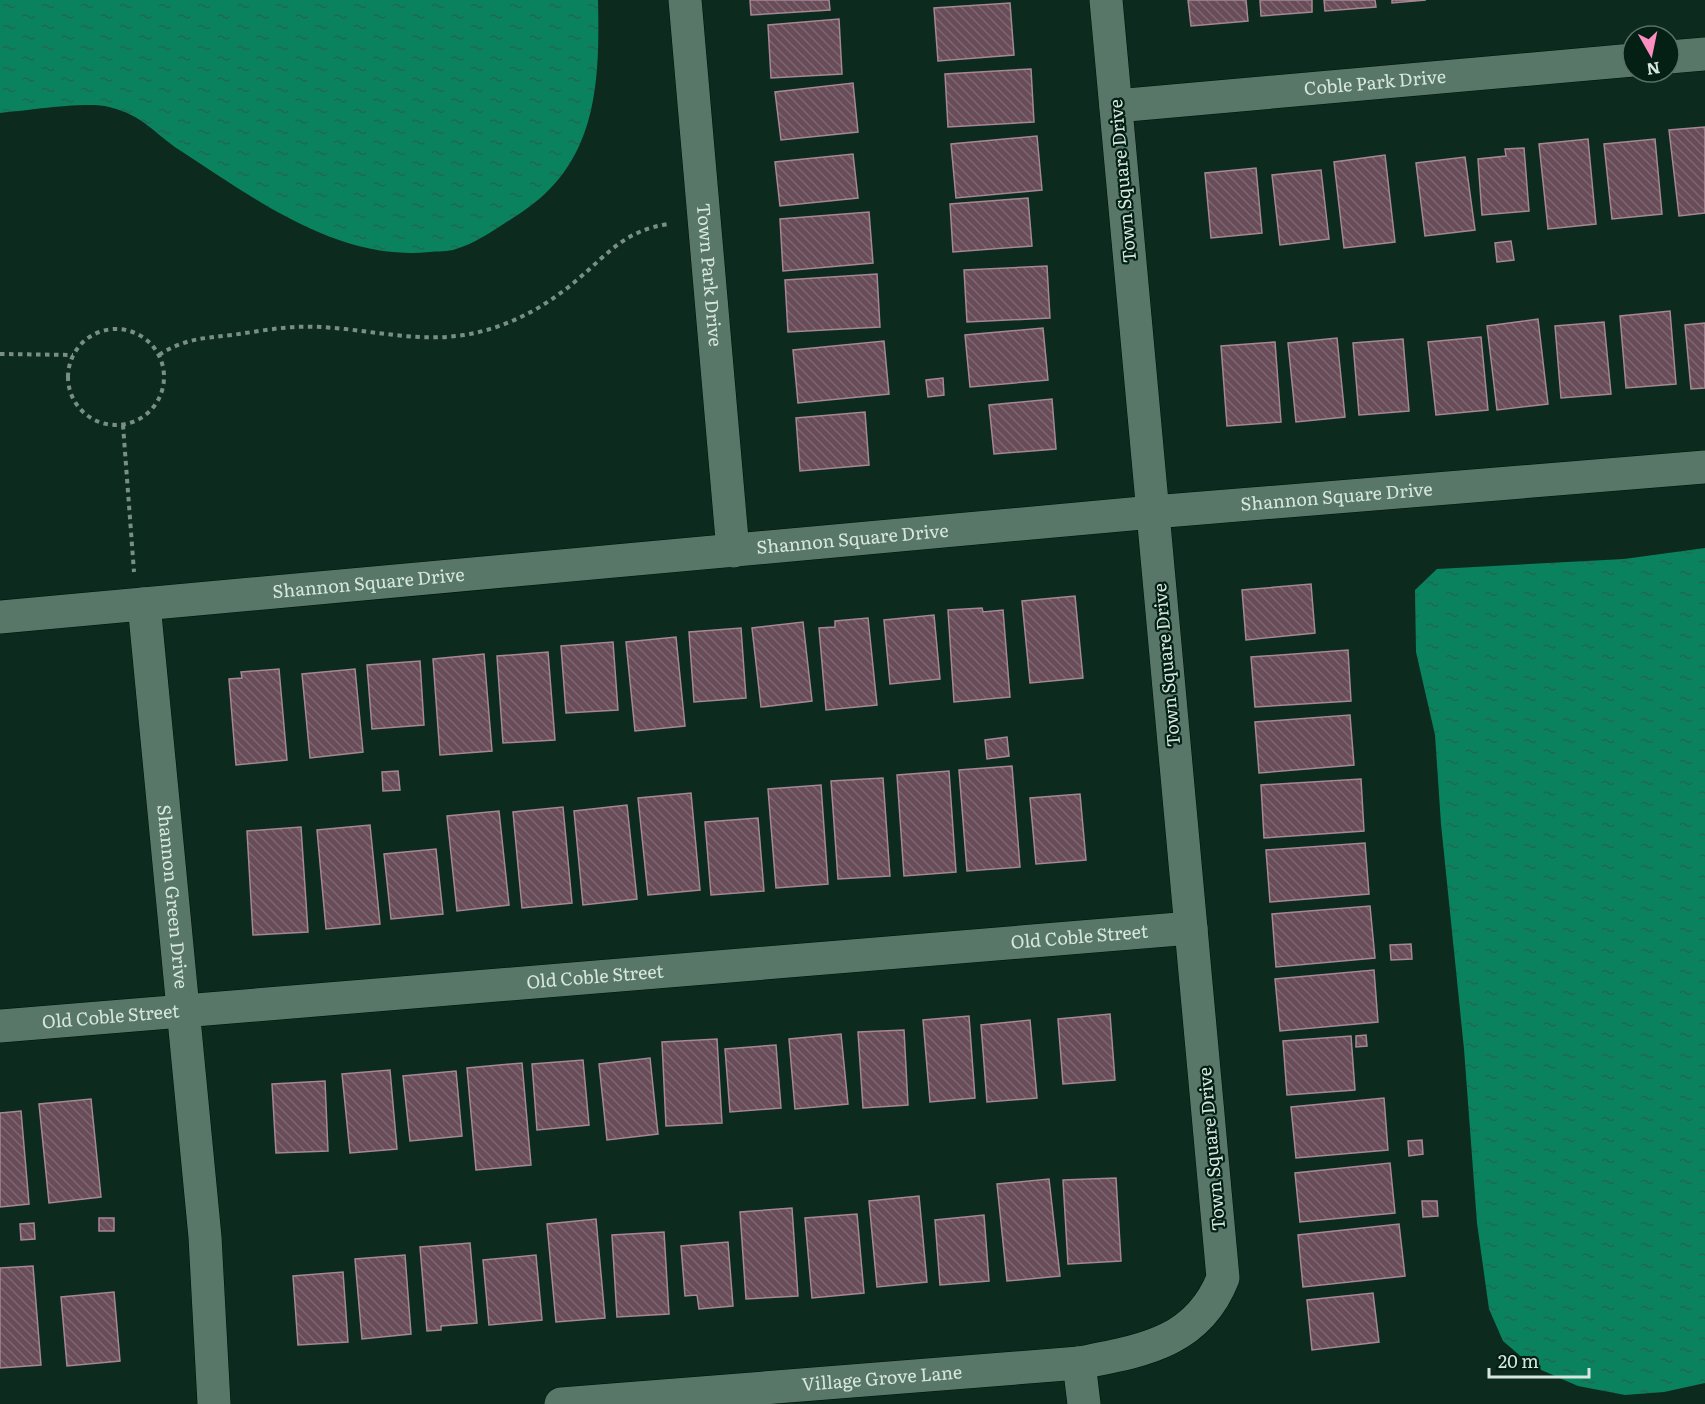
<svg xmlns="http://www.w3.org/2000/svg" width="1705" height="1404" font-family="Literata,serif">
<defs>
<pattern id="water-ripples" width="26" height="14" patternUnits="userSpaceOnUse" patternTransform="scale(1.5)"><rect width="26" height="14" fill="#0a825d"/><path d="M2 4q2-2 4 0t4 0M15 11q2-2 4 0t4 0" fill="none" stroke="#226751"/></pattern>
<pattern id="building-back-hatch" width="6" height="6" patternUnits="userSpaceOnUse" patternTransform="scale(1.5)"><rect width="6" height="6" fill="#684c57"/><path d="M-1 5l2 2M0 0l6 6M5-1l2 2" fill="none" stroke="#7d666f"/></pattern>
</defs>
<rect width="100%" height="100%" fill="#0d2a1f"/>
<path fill="url(#water-ripples)" d="M0,0h598c2,86 -1,166 -82,216 -19,12 -39,27 -60,33 -8,3 -19,2 -27,3 -92,9 -174,-53 -248,-101 -28,-18 -36,-35 -72,-44 -22,-6 -84,4 -109,6z
M1705,548v835l-41,9 -39,3 -47,-9 -46,-20 -29,-25 -14,-32 -12,-86 -13,-174 -23,-225 -6,-89 -19,-83 -1,-62 22,-21 187,-10z"/>
<path fill="url(#building-back-hatch)" stroke="#a68794" stroke-width="1.5" d="M750,0h79l1,10 -79,5z
M1188,0h58l2,21 -57,5z
M1260,0h52v12l-51,4z
M1324,0h51l1,7 -51,4z
M1392,0h34l-34,3z
M1010,3l4,52 -76,6 -4,-53z
M839,19l3,55 -71,4 -3,-53z
M1031,69l3,53 -86,5 -3,-53z
M853,83l5,49 -77,8 -6,-48z
M1705,127v86l-26,3 -10,-86z
M1037,136l5,54 -86,8 -5,-54z
M1588,139l8,85 -48,5 -9,-85z
M1655,139l7,75 -50,5 -8,-75z
M1524,148l5,63 -47,4 -4,-56 28,-3 -1,-7z
M853,154l5,44 -78,8 -5,-44z
M1385,155l10,87 -51,6 -10,-86z
M1465,157l10,73 -50,6 -9,-73z
M1256,168l6,65 -51,5 -6,-65z
M1321,170l8,69 -49,6 -8,-70z
M1028,198l4,48 -79,6 -3,-48z
M869,212l4,51 -90,8 -3,-52z
M1511,241l3,19 -17,2 -2,-19z
M1047,266l3,52 -83,4 -3,-52z
M877,274l3,53 -92,5 -3,-52z
M1670,311l6,73 -50,4 -6,-72z
M1538,319l10,85 -51,6 -10,-84z
M1604,322l7,72 -50,4 -6,-72z
M1705,323v65l-14,1 -6,-64z
M1043,328l5,52 -78,7 -5,-52z
M1481,337l7,73 -52,5 -8,-73z
M1337,338l8,79 -49,5 -8,-79z
M1403,339l6,72 -50,4 -6,-72z
M884,341l5,53 -91,9 -5,-53z
M1275,342l6,80 -54,4 -6,-80z
M943,378l1,17 -16,2 -2,-17z
M1052,399l4,50 -62,5 -5,-49z
M865,412l4,53 -69,6 -4,-53z
M1311,584l4,49 -69,7 -4,-50z
M1075,596l8,82 -53,5 -8,-82z
M982,608l1,4 20,-2 7,87 -56,5 -6,-92z
M934,615l6,64 -50,5 -6,-64z
M868,618l9,87 -51,5 -7,-82 16,-1v-6z
M803,622l9,79 -51,6 -9,-79z
M741,628l5,70 -52,4 -5,-70z
M676,637l9,89 -50,5 -9,-89z
M613,642l5,68 -52,3 -5,-67z
M1348,650l3,51 -96,6 -4,-50z
M548,652l7,88 -52,3 -6,-87z
M484,654l8,97 -52,4 -7,-96z
M420,661l4,64 -52,4 -5,-64z
M279,669l8,91 -51,5 -7,-86 13,-1 -1,-6z
M355,669l8,83 -53,6 -8,-84z
M1350,715l4,50 -95,8 -4,-51z
M1007,737l2,19 -22,3 -2,-19z
M1012,766l8,101 -53,4 -8,-101z
M398,771l2,19 -17,1 -1,-19z
M949,771l7,101 -52,4 -7,-101z
M883,778l7,98 -52,3 -7,-98z
M1361,779l3,52 -100,7 -3,-53z
M821,785l7,99 -52,4 -8,-99z
M691,793l9,97 -52,5 -10,-97z
M1080,794l6,66 -50,4 -6,-66z
M627,805l10,94 -54,6 -9,-94z
M563,807l9,96 -50,5 -9,-96z
M499,811l10,94 -52,6 -10,-95z
M758,818l6,73 -53,4 -6,-73z
M370,825l10,99 -54,5 -9,-99z
M301,827l7,105 -55,3 -6,-104z
M1365,843l4,51 -99,8 -4,-52z
M436,849l7,65 -52,5 -7,-65z
M1370,906l5,52 -99,9 -4,-53z
M1411,944l1,15 -21,1 -1,-15z
M1374,970l4,52 -98,9 -5,-52z
M1110,1014l5,66 -52,4 -5,-65z
M969,1016l6,82 -45,4 -7,-82z
M1030,1020l7,78 -50,4 -6,-77z
M904,1030l4,75 -45,3 -5,-76z
M841,1034l7,70 -53,5 -6,-70z
M1366,1035l1,11 -11,1v-11z
M1351,1036l4,54 -68,5 -4,-54z
M717,1039l5,84 -56,3 -4,-84z
M776,1045l5,63 -51,4 -5,-63z
M650,1058l8,76 -51,6 -8,-76z
M583,1060l6,65 -52,5 -5,-66z
M522,1063l9,102 -55,5 -9,-102z
M390,1070l7,79 -47,4 -8,-79z
M456,1071l6,65 -52,5 -7,-65z
M325,1081l3,70 -52,2 -4,-69z
M1384,1098l4,52 -92,8 -5,-51z
M91,1099l10,98 -52,6 -10,-99z
M21,1111l8,93 -29,3v-94z
M1422,1140l1,14 -14,2 -1,-15z
M1390,1163l5,50 -95,9 -5,-49z
M1116,1178l5,83 -53,3 -5,-84z
M1049,1179l11,97 -53,5 -10,-97z
M919,1196l8,86 -50,5 -8,-86z
M1422,1201h15l1,15 -15,1z
M792,1208l6,88 -52,3 -6,-87z
M857,1214l7,79 -52,5 -7,-80z
M984,1215l5,66 -49,4 -5,-65z
M99,1218h15v13h-15z
M596,1219l9,99 -49,4 -9,-98z
M34,1223l1,16 -14,1 -1,-16z
M1399,1224l6,52 -102,11 -5,-52z
M664,1232l5,82 -52,3 -5,-82z
M728,1242l5,64 -34,3 -2,-14 -12,1 -4,-50z
M470,1243l7,80 -36,3v4l-14,1 -7,-84z
M405,1255l6,79 -49,5 -7,-80z
M536,1255l6,65 -53,5 -6,-65z
M33,1266l8,99 -41,3v-100z
M343,1272l5,70 -50,3 -5,-69z
M114,1292l6,69 -53,5 -6,-69z
M1373,1293l6,49 -67,8 -5,-50z"/>
<g fill="none" stroke-linecap="round" stroke-linejoin="round">
<defs>
<g id="street">
<path id="s1" d="M685,0l48,551"/>
<path d="M1669,57l36,-3"/>
<path id="s2" d="M1116,106l517,-46"/>
<path id="s3" d="M144,604l61,633 9,167"/>
<path id="s4" d="M0,617l1153,-105 552,-45"/>
<path id="s5" d="M0,1026l1191,-98"/>
<path d="M1079,1363l5,41"/>
<path id="s6" d="M561,1404l518,-41c61,-12 118,-19 144,-85l-117,-1278"/>
</g>
</defs>
<use href="#street" stroke="#001208" stroke-width="34"/>
<path stroke="#798f86" stroke-width="4" stroke-dasharray="4.5 4.5" stroke-linecap="butt" d="M68 377a48 48 0 1 1 96 0a48 48 0 1 1-96 0Z
M0,354l73,1
M159,355c24,-16 45,-17 73,-20 21,-3 43,-7 63,-8 57,-3 112,17 169,8 43,-7 80,-27 113,-55 32,-27 47,-49 91,-56
M123,425l11,147"/>
<use href="#street" stroke="#597769" stroke-width="33"/>
</g>
<g text-anchor="middle" stroke-width="4.5" stroke-linejoin="round" paint-order="stroke">
<g font-size="18" fill="#d7e7df" stroke="#042015">
<text dy="6" stroke="none"><textPath href="#s2" startOffset="260">Coble Park Drive</textPath></text>
<text transform="translate(1123 181) rotate(-95)" y="6">Town Square Drive</text>
<text dy="6" stroke="none"><textPath href="#s1" startOffset="276">Town Park Drive</textPath></text>
<text dy="6" stroke="none"><textPath href="#s4" startOffset="1342">Shannon Square Drive</textPath></text>
<text dy="6" stroke="none"><textPath href="#s4" startOffset="856">Shannon Square Drive</textPath></text>
<text dy="6" stroke="none"><textPath href="#s4" startOffset="370">Shannon Square Drive</textPath></text>
<text transform="translate(1167 665) rotate(-95)" y="6">Town Square Drive</text>
<text dy="6" stroke="none"><textPath href="#s3" startOffset="294">Shannon Green Drive</textPath></text>
<text dy="6" stroke="none"><textPath href="#s5" startOffset="1083">Old Coble Street</textPath></text>
<text dy="6" stroke="none"><textPath href="#s5" startOffset="597">Old Coble Street</textPath></text>
<text dy="6" stroke="none"><textPath href="#s5" startOffset="111">Old Coble Street</textPath></text>
<text transform="translate(1212 1149) rotate(-95)" y="6">Town Square Drive</text>
<text dy="6" stroke="none"><textPath href="#s6" startOffset="322">Village Grove Lane</textPath></text>
</g>
</g>
<g transform="translate(1651 54) rotate(171)"><circle r="28" fill="#042015" stroke="#587066" stroke-width="1.5"/>
<path d="M0-4.5L10 22L0 15L-10 22Z" fill="#fd8ec0"/>
<text y="-9" font-size="16" font-weight="bold" text-anchor="middle" fill="#d7e7df">N</text>
</g>
<path d="M1489 1368v9h100v-9" fill="none" stroke="#d7e7df" stroke-width="3"/>
<text x="1498" y="1368" font-size="18" fill="#d7e7df" stroke="#042015" stroke-width="4.5" paint-order="stroke">20 m</text>
</svg>
